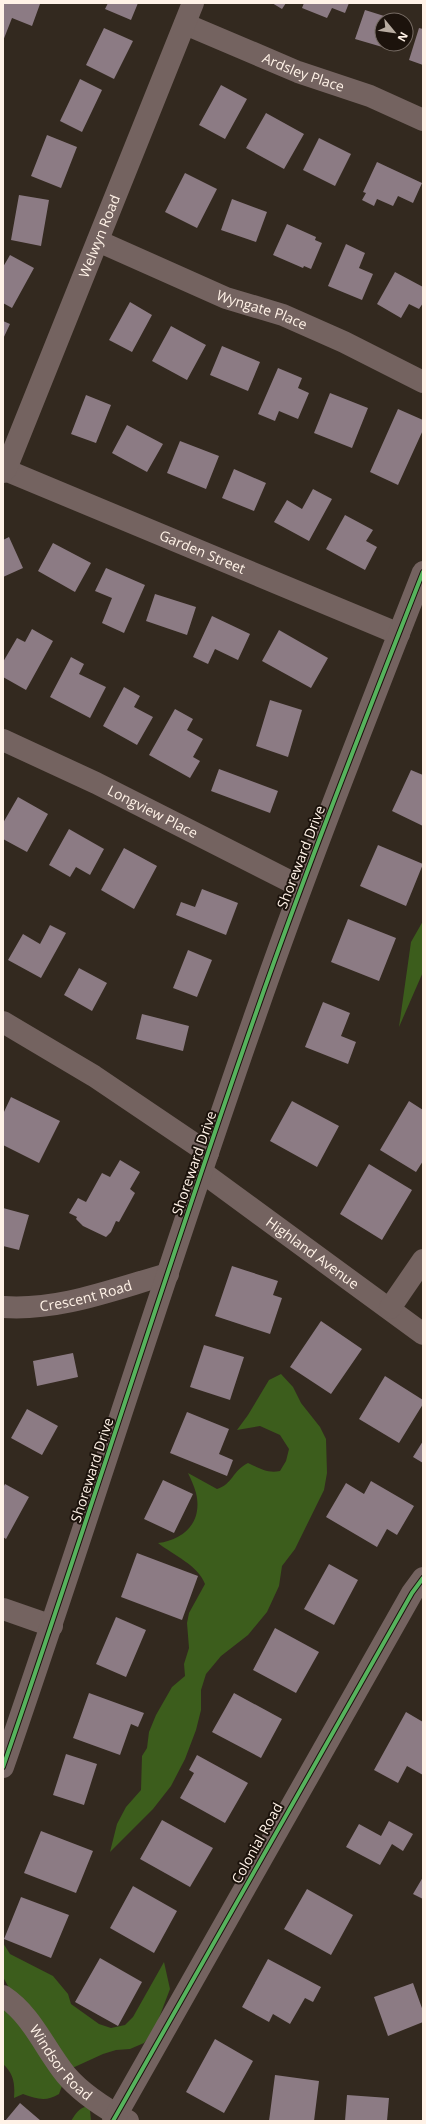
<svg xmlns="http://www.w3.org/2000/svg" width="426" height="2124" font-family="'Open Sans',sans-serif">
<rect width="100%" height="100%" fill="#33291f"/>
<path fill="#3c5d1c" d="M423,921v51l-24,55 12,-85z
M281,1374l12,13 8,16 19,24 6,12 1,34 -3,17 -29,59 -13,17 -3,20 -12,26 -19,23 -27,21 -15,18 -5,16v20l-5,20 -11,29 -14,27 -18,23 -43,43 7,-28 9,-17 15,-17 1,-34 5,-8 2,-16 7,-17 16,-28 13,-11 -1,-12 5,-16 -2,-25 2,-10 16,-29c-7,-19 -32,-29 -47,-41 26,-3 45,-21 38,-50 -2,-7 -5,-14 -8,-20l29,16c16,-5 15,-18 31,-26 11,5 20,11 32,8l6,-10 3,-12 -9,-14 -20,-9 -23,4 11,-15 21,-35z
M3,1943l7,11 43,22 15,18 3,10 28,20 12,4 14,-3 8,-8 31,-55 6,27 -16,42 -10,12 -14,6 -14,1 -13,4 -35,16 -9,24c-13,8 -22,5 -36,0l-9,4c1,-14 0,-24 -11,-34v-75l6,-1 -6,-11z
M88,2106l2,4 1,11h-20c5,-8 8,-13 17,-15z"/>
<path fill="#8c7b84" d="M3,3l37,1 -8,22 -20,-8 -9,23z
M108,3h30l-7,17 -26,-11z
M272,3h14l-4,6z
M304,3h45l-4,10 -13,-5 -5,10 -25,-10z
M365,10l32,10h-15v24h16l-2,7 -41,-12z
M104,28l29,13 -19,38 -28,-14z
M419,28l4,1v36l-14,-5z
M80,79l22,11 -20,42 -22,-11z
M221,85l26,14 -22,40 -26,-14z
M266,113l38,21 -20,35 -38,-21z
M47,135l30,12 -16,41 -30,-12z
M319,138l32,16 -16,32 -32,-16z
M377,162l45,21 -9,20 -15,-7 -5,10 -16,-7 -3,7 -12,-6 4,-7 -3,-1z
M185,173l32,16 -20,39 -32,-16z
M19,195l30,5 -8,46 -30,-6z
M232,199l35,13 -11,30 -35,-12z
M287,224l29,13 -1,3 7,3 -11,26 -7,-3 -1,2 -30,-13z
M346,244l19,9 -6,15 14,6 -11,26 -34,-14z
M10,255l24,13 -22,40 -9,-5v-36z
M395,272l28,15v16l-4,6 -10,-5 -8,14 -24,-14z
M130,302l22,13 -20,37 -23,-12z
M3,321l7,3 -7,15z
M171,326l35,19 -19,35 -35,-19z
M222,346l38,16 -12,29 -38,-16z
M278,368l24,10 -4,10 11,5 -11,26 -19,-8 -4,10 -17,-7z
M330,393l38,15 -16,40 -38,-15z
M86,395l25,10 -15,38 -25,-9z
M398,409l25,11v10l-25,55 -28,-13z
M127,425l36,19 -16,28 -35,-19z
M180,441l39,15 -13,33 -39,-16z
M234,469l32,14 -12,28 -32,-13z
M313,489l19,10 -23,42 -35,-19 13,-22 15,9z
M345,515l28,15 -7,11 11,6 -12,23 -39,-21z
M9,537l14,31 -20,9v-37z
M53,543l38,20 -16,29 -37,-21z
M106,568l39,17 -21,48 -22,-10 10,-25 -17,-7z
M155,594l41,13 -9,28 -41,-14z
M212,616l38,18 -12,26 -23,-11 -7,15 -15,-7z
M32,629l21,12 -27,49 -23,-13v-15l14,-24 8,4z
M279,630l49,28 -17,30 -49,-27z
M71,657l13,7 -5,10 27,13 -16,31 -40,-21z
M124,687l16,9 -6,11 19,10 -16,28 -34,-19z
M270,700l32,10 -14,47 -32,-11z
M175,709l18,10 -6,11 16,9 -10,18 7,4 -10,17 -41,-23z
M219,769l59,22 -8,22 -59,-22z
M411,770l12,5v51l-31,-15z
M18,797l30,17 -21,38 -24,-13v-16z
M69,829l35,20 -14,26 -14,-8 -6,10 -21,-12z
M378,845l45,19 -17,42 -46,-20z
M124,848l33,18 -23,43 -33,-19z
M202,889l36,14 -12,32 -50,-20 5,-13 14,5z
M348,919l48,19 -17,43 -48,-19z
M50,925l16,8 -25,45 -33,-18 15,-26 17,10z
M188,950l24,10 -15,37 -24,-9z
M79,968l28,15 -15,28 -28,-16z
M323,1002l27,11 -9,23 15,6 -8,22 -43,-17z
M142,1014l47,12 -6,25 -47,-12z
M11,1097l49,24 -21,42 -36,-18v-31z
M292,1101l47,25 -22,41 -47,-26z
M409,1101l14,9v51l-7,11 -36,-22z
M120,1160l20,12 -10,17 5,4 -16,29 -3,-1 -5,11 -5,5 -23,-11 -7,-7 1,-2 -8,-4 9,-15 8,4 16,-29 8,4z
M369,1164l43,26 -30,50 -42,-26z
M3,1208l26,7 -10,35 -16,-4z
M232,1266l46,15 -5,14 9,3 -12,36 -55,-18z
M321,1321l41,28 -31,45 -41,-27z
M204,1345l40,12 -14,43 -40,-13z
M73,1353l5,24 -41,9 -4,-25z
M385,1376l38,24v4l-24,39 -40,-24z
M27,1409l31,17 -16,29 -31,-17z
M187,1412l42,17 -10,25 14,6 -6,16 -57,-23z
M423,1441v22l-10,-6z
M163,1480l30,14 -19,39 -30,-14z
M371,1481l43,25 -17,29 -10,-6 -10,18 -51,-30 20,-34 18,11z
M5,1484l24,13 -23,42 -3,-2v-49z
M137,1553l61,23 -16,44 -61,-23z
M329,1564l29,16 -24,45 -30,-16z
M116,1617l30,13 -20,47 -30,-13z
M275,1628l44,24 -23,41 -43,-23z
M89,1693l55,20 -6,14 -7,-3 -11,31 -47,-17z
M234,1693l48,26 -21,39 -49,-26z
M406,1712l17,10v53l-16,-9 -9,17 -24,-13z
M66,1754l31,10 -13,41 -31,-10z
M197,1755l51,28 -23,40 -45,-25 14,-25 -5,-3z
M162,1820l51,28 -23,39 -50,-28z
M389,1821l24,13 -10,17 -11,-7 -12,21 -34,-18 13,-23 22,12z
M41,1831l52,20 -17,42 -52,-20z
M423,1877v22l-10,-5z
M133,1886l44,25 -23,42 -44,-25z
M307,1889l46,26 -22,40 -47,-26z
M21,1897l48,18 -18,43 -47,-19z
M100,1958l42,24 -24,44 -43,-24z
M268,1959l53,28 -8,15 -8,-4 -15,26 -17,-10 -4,8 -27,-15z
M413,1983l10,28v11l-35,14 -14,-39z
M215,2039l38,22 -29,52 -38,-21z
M275,2075l44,6 -5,40h-45z
M347,2095l42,3 -2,23h-42z
M20,2103l21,18h-36z"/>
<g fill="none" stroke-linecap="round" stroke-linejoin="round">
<g stroke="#746360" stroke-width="22">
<path id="s1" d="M185,24l113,48 72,24 53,24"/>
<path id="s2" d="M98,241l128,57 57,17 61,27 79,40"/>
<path id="s3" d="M3,469l396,165"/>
<path id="s4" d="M3,472l3,-3 187,-466"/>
<path id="s5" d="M3,740l93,43 205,104"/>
<path d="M3,1022l91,54 114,77"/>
<path id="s6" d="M202,1172l221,162"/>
<path id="s7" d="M3,1307c57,4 111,-18 165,-33"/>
<path d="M390,1308l33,-48"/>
<path d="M3,1609l49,17"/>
<path d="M3,1767c87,-251 165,-504 253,-754 52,-149 110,-295 167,-441"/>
<path id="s8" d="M3,1996c30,20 41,52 63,79 16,19 40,34 62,46"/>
<path d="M113,2121l299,-528 11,-15"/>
</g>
<defs>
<path id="cycleway" d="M3,1767c87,-251 165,-504 253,-754 52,-149 110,-295 167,-441
M113,2121l299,-528 11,-15"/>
</defs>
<use href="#cycleway" stroke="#1c130c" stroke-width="6"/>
<use href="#cycleway" stroke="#56b35d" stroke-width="4"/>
</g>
<g text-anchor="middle" stroke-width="4" stroke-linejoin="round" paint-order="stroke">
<g font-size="14" fill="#fff2e7" stroke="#1c130c">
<text dy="5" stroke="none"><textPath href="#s1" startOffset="128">Ardsley Place</textPath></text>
<text dy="5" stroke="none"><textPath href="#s4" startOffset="255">Welwyn Road</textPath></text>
<text dy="5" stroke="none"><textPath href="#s2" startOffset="178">Wyngate Place</textPath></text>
<text dy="5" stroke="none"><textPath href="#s3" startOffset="216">Garden Street</textPath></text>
<text dy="5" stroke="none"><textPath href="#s5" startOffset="166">Longview Place</textPath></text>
<text transform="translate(301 857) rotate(-69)" y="5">Shoreward Drive</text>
<text transform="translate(194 1163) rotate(-71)" y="5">Shoreward Drive</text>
<text dy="5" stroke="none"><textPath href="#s6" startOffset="137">Highland Avenue</textPath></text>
<text dy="5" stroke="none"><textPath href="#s7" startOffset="84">Crescent Road</textPath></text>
<text transform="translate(92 1470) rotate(-72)" y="5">Shoreward Drive</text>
<text transform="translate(257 1843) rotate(-61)" y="5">Colonial Road</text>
<text dy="5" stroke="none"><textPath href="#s8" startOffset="89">Windsor Road</textPath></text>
</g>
</g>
<rect width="426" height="2124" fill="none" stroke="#fff2e7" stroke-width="8"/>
<g transform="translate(394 32) rotate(119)"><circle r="19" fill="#1c130c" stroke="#776c64"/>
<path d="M0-3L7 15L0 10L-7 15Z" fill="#b8aca1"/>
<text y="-6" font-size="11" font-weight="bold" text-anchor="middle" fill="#fff2e7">N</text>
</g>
</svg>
